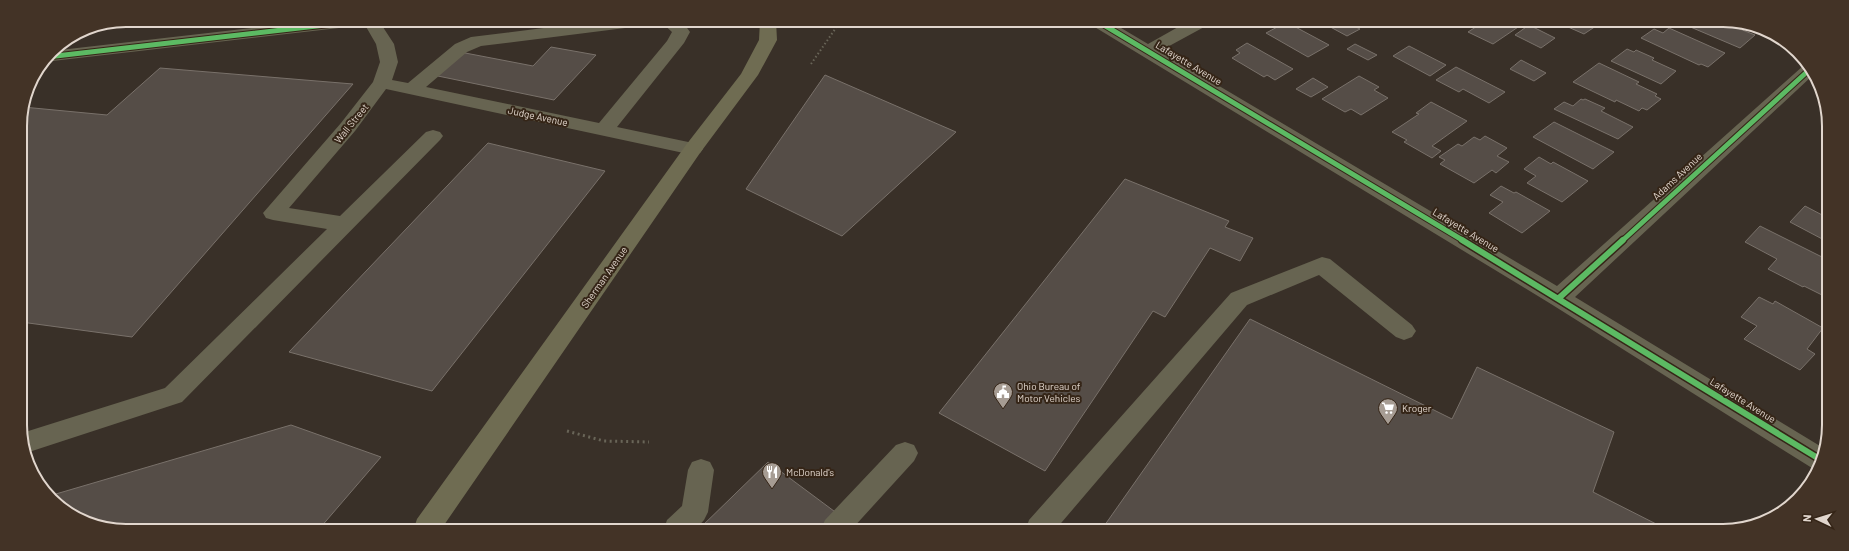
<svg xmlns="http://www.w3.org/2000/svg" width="1849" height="551" font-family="Barlow,sans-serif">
<rect width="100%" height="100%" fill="#393028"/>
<path fill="#554d47" stroke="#79716a" d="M1285,23h3l41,22 -21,12 -42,-24z
M1323,23h39l-6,4 4,2 -13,7z
M1482,23h42l-31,21 -25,-12z
M1559,23h39l1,1 -15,10z
M1681,23l46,1 28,11 -15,13z
M1529,25l26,13 -14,10 -26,-13z
M1669,28l56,25 -17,14 -7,-3 -2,1 -58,-27 13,-9 9,4z
M1247,43l46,26 -18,11 -8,-5 -3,2 -32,-19 8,-5 -4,-3z
M1355,44l22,11 -9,5 -21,-11z
M1409,46l37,19 -16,11 -37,-20z
M551,47l45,8 -42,45 -121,-25 27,-23 73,14z
M1627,49l7,3 2,-2 18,8 -2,2 24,11 -15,13 -50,-23z
M1521,60l25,13 -12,8 -24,-12z
M1599,63l40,19 -3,2 21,10 -2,2 6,3 -14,11 -5,-2 -3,3 -23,-11 -1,2 -42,-20z
M1456,67l49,25 -16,11 -26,-14 -4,3 -23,-12z
M160,68l193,16 -221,253 -111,-15 -1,-202 3,-13 84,8z
M825,75l131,57 -114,104 -96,-47z
M1359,76l20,11 -5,3 14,8 -27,17 -10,-6 -6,3 -23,-13z
M1313,78l15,9 -17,10 -15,-8z
M1581,99l2,1 2,-1 20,9 -4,3 32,16 -15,12 -64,-30 10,-7 9,4z
M1431,102l36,19 -35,25 9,5 -9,7 -28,-16 3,-2 -15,-8 27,-18 -3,-1z
M1554,122l60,30 -21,17 -60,-32z
M1485,136l22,12 -10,8 12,6 -13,11 -4,-3 -18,13 -34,-19 5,-4 -6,-3 19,-13 4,2 12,-9 6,3z
M488,143l117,28 -173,220 -143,-39z
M1539,157l12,7 2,-2 35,19 -26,21 -35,-19 9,-7 -12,-7z
M1125,179l104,42 -4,6 28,11 -13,23 -30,-13 -45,69 -12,-6 -108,160 -106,-58z
M1501,186l13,7 2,-1 34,19 -28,22 -33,-20 14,-11 -13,-7z
M1805,206l21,11v24l-36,-19z
M1760,226l66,33v38l-22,-11 -1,1 -35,-18 9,-10 -32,-17z
M1759,297l14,7 2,-3 48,27 -16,21 8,5 -15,16 -56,-31 13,-13 -16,-9z
M1250,319l202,100 25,-52 137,65 -21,60 77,39 -568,-2z
M291,425l90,32 -61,71 -221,-1 -48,-27 -2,-4z
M768,462l74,55 -11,12h-132z"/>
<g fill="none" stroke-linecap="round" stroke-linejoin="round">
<path stroke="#696558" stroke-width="2" stroke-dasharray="1.5 2.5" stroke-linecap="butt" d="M811,64l29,-42"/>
<path stroke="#696558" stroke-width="3" stroke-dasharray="2 3.5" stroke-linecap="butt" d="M567,431l37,10 45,1"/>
<path fill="#676451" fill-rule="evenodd" d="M321,20l58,1 15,23 4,18 -6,18 16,3 47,-39 16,-7 128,-16h50l-2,4 -6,1 -160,20 -14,6 -41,35 173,36 68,-82 5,-9 -12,-11h22l8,11 -6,11 -67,84 76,16 7,2 3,4 -3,4 -7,2 -307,-66 -31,42 -66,77 51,8 86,-84 7,-2 7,2 3,4 -3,4 -258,262 -156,51 -4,-8v-12l143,-45 162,-159 -54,-9 -7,-2 -3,-5 78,-90 32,-41 7,-20 -4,-18 -11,-19 -321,37 7,-11z
M1091,22h20l37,22 39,-22h21l-2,4 -46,25 397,235 246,-220 4,-1 5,11 -237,221 250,152v3l-10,17 -3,-1 -261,-164 -458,-278z
M1322,257l8,2 82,66 4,6 -4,6 -8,3 -8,-3 -77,-62 -72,30 -191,224h-30l3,-9 202,-227z
M905,442l9,3 4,8 -4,8 -62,68h-31l4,-9 71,-75z
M701,459l9,3 4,8 -6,42 -4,8 -8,9h-32l3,-9 15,-14 6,-36 4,-8z"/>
<path fill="#6f6c52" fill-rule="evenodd" d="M760,21h16l1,19 -19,35 -58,78 -258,375h-28l3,-9 269,-374 55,-71 18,-34z"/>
<defs>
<path id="cycleway-far1" d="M1099,22l365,219
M47,57l313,-36
M1622,241l187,-171"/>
<path id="cycleway" d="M1462,240l359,220
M1559,298l64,-58"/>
</defs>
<use href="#cycleway-far1" stroke="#352517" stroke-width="7"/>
<use href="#cycleway" stroke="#352517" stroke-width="9"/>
<use href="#cycleway-far1" stroke="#5cba63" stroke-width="5"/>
<use href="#cycleway" stroke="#5cba63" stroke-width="6"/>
</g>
<defs>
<symbol id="civic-pin" viewBox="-11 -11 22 30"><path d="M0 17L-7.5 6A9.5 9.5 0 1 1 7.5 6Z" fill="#a69c93" stroke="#352517"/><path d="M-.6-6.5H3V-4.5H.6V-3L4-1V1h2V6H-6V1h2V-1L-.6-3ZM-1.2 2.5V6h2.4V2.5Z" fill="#fff"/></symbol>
<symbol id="supermarket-pin" viewBox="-11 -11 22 30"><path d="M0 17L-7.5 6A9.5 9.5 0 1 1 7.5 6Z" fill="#a69c93" stroke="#352517"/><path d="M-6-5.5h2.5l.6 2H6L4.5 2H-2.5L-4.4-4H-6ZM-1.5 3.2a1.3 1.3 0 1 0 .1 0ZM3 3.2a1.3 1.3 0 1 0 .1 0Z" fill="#fff"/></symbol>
<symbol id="restaurant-pin" viewBox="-11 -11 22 30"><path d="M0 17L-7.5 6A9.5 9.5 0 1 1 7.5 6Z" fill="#a69c93" stroke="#352517"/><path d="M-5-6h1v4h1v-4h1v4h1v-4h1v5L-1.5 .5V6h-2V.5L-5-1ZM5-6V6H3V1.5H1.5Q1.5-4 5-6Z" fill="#fff"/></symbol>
</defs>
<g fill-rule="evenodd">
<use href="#civic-pin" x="992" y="381" width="22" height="30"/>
<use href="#supermarket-pin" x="1377" y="397" width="22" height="30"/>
<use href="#restaurant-pin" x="761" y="461" width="22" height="30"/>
</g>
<g text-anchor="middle" stroke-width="4" stroke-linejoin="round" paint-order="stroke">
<g font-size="10" fill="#e1d6cd" stroke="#352517">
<text transform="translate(1189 63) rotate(31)" y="4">Lafayette Avenue</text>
<text transform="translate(538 116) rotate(12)" y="4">Judge Avenue</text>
<text transform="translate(351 123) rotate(-51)" y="4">Wall Street</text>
<text transform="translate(1677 176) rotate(-43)" y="4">Adams Avenue</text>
<text transform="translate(1466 230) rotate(31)" y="4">Lafayette Avenue</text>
<text transform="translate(604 277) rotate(-55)" y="4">Sherman Avenue</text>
<text transform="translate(1743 400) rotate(32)" y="4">Lafayette Avenue</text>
</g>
<g font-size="10" fill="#e1d6cd" stroke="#352517" text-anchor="start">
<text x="1017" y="390">Ohio Bureau of<tspan x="1017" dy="12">Motor Vehicles</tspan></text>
<text x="1402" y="412">Kroger</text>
<text x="786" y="476">McDonald's</text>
</g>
</g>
<path d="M0 0H1849V551H0ZM126 27H1723A99 99 0 0 1 1822 126V425A99 99 0 0 1 1723 524H126A99 99 0 0 1 27 425V126A99 99 0 0 1 126 27Z" fill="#433326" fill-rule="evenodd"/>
<path fill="none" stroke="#e1d6cd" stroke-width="2" d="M126 27H1723A99 99 0 0 1 1822 126V425A99 99 0 0 1 1723 524H126A99 99 0 0 1 27 425V126A99 99 0 0 1 126 27Z"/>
<g transform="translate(1817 519) rotate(274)" stroke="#352517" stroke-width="3" paint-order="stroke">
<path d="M0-3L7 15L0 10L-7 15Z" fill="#e1d6cd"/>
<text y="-6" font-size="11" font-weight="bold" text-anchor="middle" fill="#e1d6cd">N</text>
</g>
</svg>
